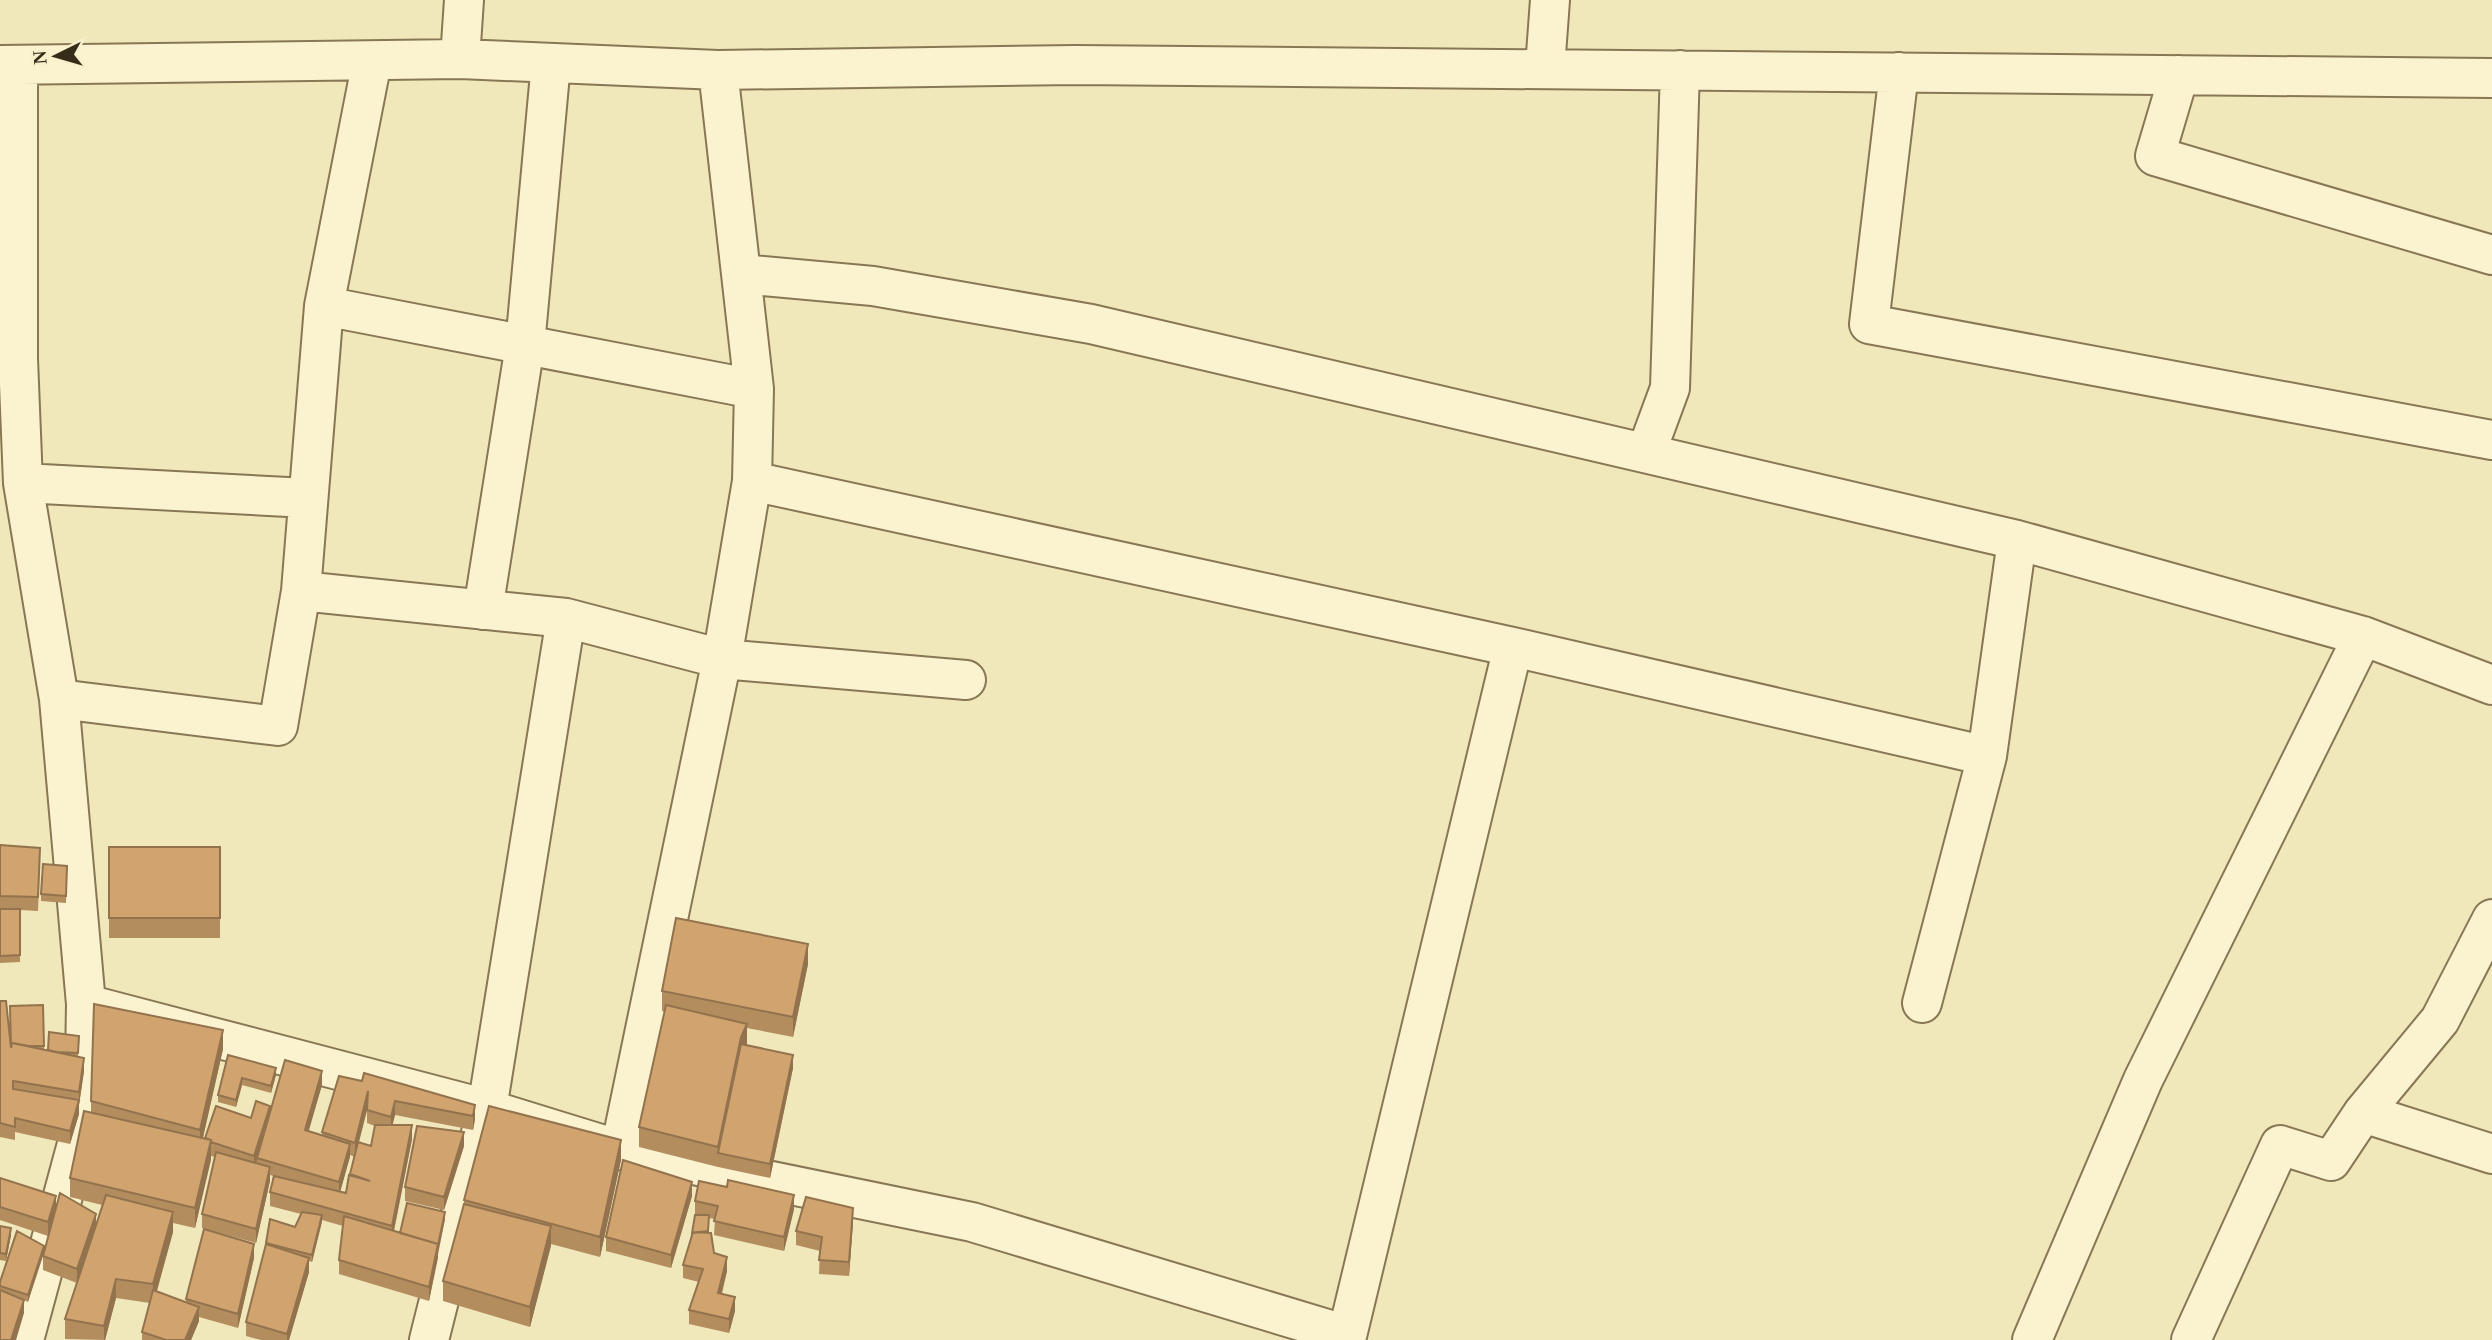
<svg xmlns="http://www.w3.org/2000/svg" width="2492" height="1340" font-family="'Times New Roman',serif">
<rect width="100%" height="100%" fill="#f0e7bb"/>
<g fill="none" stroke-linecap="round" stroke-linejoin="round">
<defs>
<path id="minor" d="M460,59l4,-59
M0,65l460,-6 258,11 358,-5 1416,13
M18,66v293l5,124 36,216 27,305 -2,114 -60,222
M1545,68l5,-68
M1899,72l-30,252 623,116
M2179,75l-24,81 337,99
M742,274l131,12 218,38 926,216 346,96 129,49
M324,306l430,83
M1646,453l24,-65 10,-318
M752,481l761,166 474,109
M23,483l284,15
M301,591l265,27 156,41 244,21
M483,610l42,-265 26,-282
M59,699l219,27 23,-135 23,-285 48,-245
M1922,1003l65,-247 30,-216
M86,1004l401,105 133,41 352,72 375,113
M2363,1113l129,41
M620,1150l102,-491 30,-178 2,-92 -36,-319
M429,1340l58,-231 79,-491
M1346,1340l167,-693
M2032,1340l111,-260 220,-444
M2191,1340l89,-195 51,16 32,-48 77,-93 52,-101"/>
</defs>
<use href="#minor" stroke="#887754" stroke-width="42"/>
<use href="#minor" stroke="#fbf3cf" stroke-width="38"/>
</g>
<path fill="#b48d5f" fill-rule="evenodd" d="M0,845l40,17 -2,49 -18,-1v52l-20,1z
M109,847h111v91h-111z
M67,866l-1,37 -25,-2v-7z
M808,964l-15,73 -46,-9v17l46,23 -23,110 -52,-11 -79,-20v-20l26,-115 -3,-1v-20z
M0,1001l11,46 32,-42 1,44 4,1 31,-14 -1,20 6,15 -5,34v9l-9,30 -55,-12v8l-15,-3z
M223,1049l-20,89h2l46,-20 19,-4 52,-29 -14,46 14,4v-3l17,-56 136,29v14l-2,11 -78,-15 -3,10 20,14 -18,92 6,2 45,-14 -16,82 -90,-27v-14l4,-34 -21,-6 -10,42 -3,-1v11l-20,68h-28l-15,-4v-14l20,-77 4,-26 25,8 6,-13 -31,-8v-14l3,-16 -3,-1v6l-14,62 -54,-15v-14l13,-57 -4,-1 -16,72 -22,-5v9l-16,59 29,11v-3l68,-41 -16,70 -39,-11v4l-8,19h-49v-8l8,-29 -34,-5 -11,42 -40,-1v-20l12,-36 -34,-13v-14l12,-42 -7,22 -48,-16v-42l56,31 40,14 6,-18 -32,-8v-19l21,-66v-11zM367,1111v12l8,3 -4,20 -12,-4zM350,1155l5,2 -9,36 -6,-1z
M228,1055l48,20 -5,18 -29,-8 -6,22 -18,-5v-7z
M464,1146l-20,64 -39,-9v-14z
M621,1160l-21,97 -49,-13 -21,83 -87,-26v-20l21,-76v-5z
M692,1196l-21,72 -65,-17v-14z
M695,1201l99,8 -10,42 -70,-16 1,-16 -6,-1v15l5,20 13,18 -5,23 13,17 -6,22 -40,-9v-14l10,-28 -16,-4v-13l9,-29 3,-22z
M853,1222l-4,54 -30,-2 1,-23 -24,-6v-14z
M0,1226l11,9 -5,26 -6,-1z
M44,1246l-16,56 -4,-2v13l-24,27v-58z"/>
<path fill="#92734e" d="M808,944v20l-15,73v-20z
M747,1024v19l-6,14 -23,96v-6l23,-110z
M223,1030v19l-23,101v-20z
M793,1055v13l-23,110v-14z
M84,1058v13l-5,34v9l-9,30v-13l9,-30v-9z
M276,1068v7l-5,18v-7z
M322,1071v14l-17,59v-14z
M242,1078v7l-6,22v-7z
M368,1091v14l-13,52v-14z
M395,1101v14l-4,16v-14z
M475,1105v14l-2,11v-14z
M270,1106v13l-16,51v-14z
M412,1125v14l-20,101v-14z
M464,1132v14l-20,64v-13z
M211,1140v20l-16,68v-20z
M621,1140v20l-21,97v-20z
M350,1144v13l-11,39v-14z
M270,1167v14l-14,62v-14z
M692,1182v14l-21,72v-13z
M794,1195v14l-10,42v-14z
M56,1196v14l-8,26v-14z
M853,1208v14l-4,54v-14z
M173,1212v20l-20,72v-20z
M445,1212v7l-7,33v-7z
M96,1214v14l-19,55v-14z
M322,1215v7l-10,40v-7z
M551,1226v20l-21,81v-20z
M11,1228v7l-5,26v-7z
M254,1244v14l-16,70v-14z
M438,1244v14l-9,43v-14z
M44,1246v7l-16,49v-7z
M727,1257v14l-9,35v-13z
M309,1258v14l-20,68h-2v-6z
M116,1279v19l-11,42h-1v-14z
M735,1297v14l-6,22v-14z
M24,1300v13l-8,27h-5z
M199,1307v14l-8,19h-6z"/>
<path fill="#d1a46f" stroke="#92734e" stroke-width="2" d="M0,845l40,3 -2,49 -38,-1z
M109,847h111v71h-111z
M43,864l24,2 -1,30 -25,-2z
M0,909h20v46l-20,1z
M676,918l132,26 -15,73 -131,-26z
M0,1001h6l5,47 1,-5 72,15 -5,34 -66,-11v8l66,11 -9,31 -55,-13v9l-15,-4z
M94,1004l129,26 -23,100 -109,-29z
M43,1005l1,41h-15l-17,-3 -1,4 -1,-41z
M666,1005l81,19 -6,13 -23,110 -79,-20z
M49,1032l30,4 -1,17 -21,-1 -9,-2z
M741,1044l52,11 -23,109 -52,-11z
M228,1055l48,13 -5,18 -29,-8 -6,22 -18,-5z
M285,1060l37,11 -17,59 45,14 -11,38 -82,-24z
M364,1073l111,32 -2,11 -78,-15 -4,16 -24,-7 1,-19 -13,52 -33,-11 17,-56 23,5z
M256,1101l14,5 -16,50 -43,-14v-2l-6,-2 11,-32 35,12z
M489,1106l132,34 -21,97 -136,-37z
M84,1111l127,29 -16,68 -125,-30z
M375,1125h37l-20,101 -122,-34 4,-16 72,17 3,-18 21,6 -20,-7 8,-32 13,4z
M417,1126l47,6 -20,65 -39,-10z
M216,1152l54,15 -14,62 -54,-15z
M623,1160l69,22 -21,73 -65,-18z
M0,1178l56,18 -8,26 -48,-15z
M728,1180l66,15 -10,42 -70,-16 4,-15 -23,-5 4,-20 28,6z
M60,1193l36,21 -19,55 -34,-13z
M106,1195l67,17 -20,72 -37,-5 -12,47 -39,-7z
M806,1197l47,11 -4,54 -30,-2 3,-23 -26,-6z
M407,1203l38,9 -7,33v-1l-38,-11z
M464,1204l87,22 -21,81 -87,-26z
M302,1212l20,3 -10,40 -46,-12 4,-24 25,8z
M695,1215h14l-1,16 -16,2z
M344,1216l94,28 -9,43 -90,-27z
M0,1226l11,2 -5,26 -6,-1z
M204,1229l50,15 -16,70 -52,-15z
M17,1231l27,15 -16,49 -28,-9v-4z
M693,1232l18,1 3,20 13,4 -9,36 17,4 -6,22 -40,-9 14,-41 -20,-4z
M266,1244l43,14 -22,76 -41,-12z
M0,1290l24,10 -13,40h-11z
M153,1290l46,17 -14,33h-19l-24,-8z"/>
<g transform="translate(56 56) rotate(265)" stroke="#f7f0cb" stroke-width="5" paint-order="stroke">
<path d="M0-5L12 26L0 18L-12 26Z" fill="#362c1a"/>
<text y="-10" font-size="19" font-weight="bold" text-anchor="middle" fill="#362c1a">N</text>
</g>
</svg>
